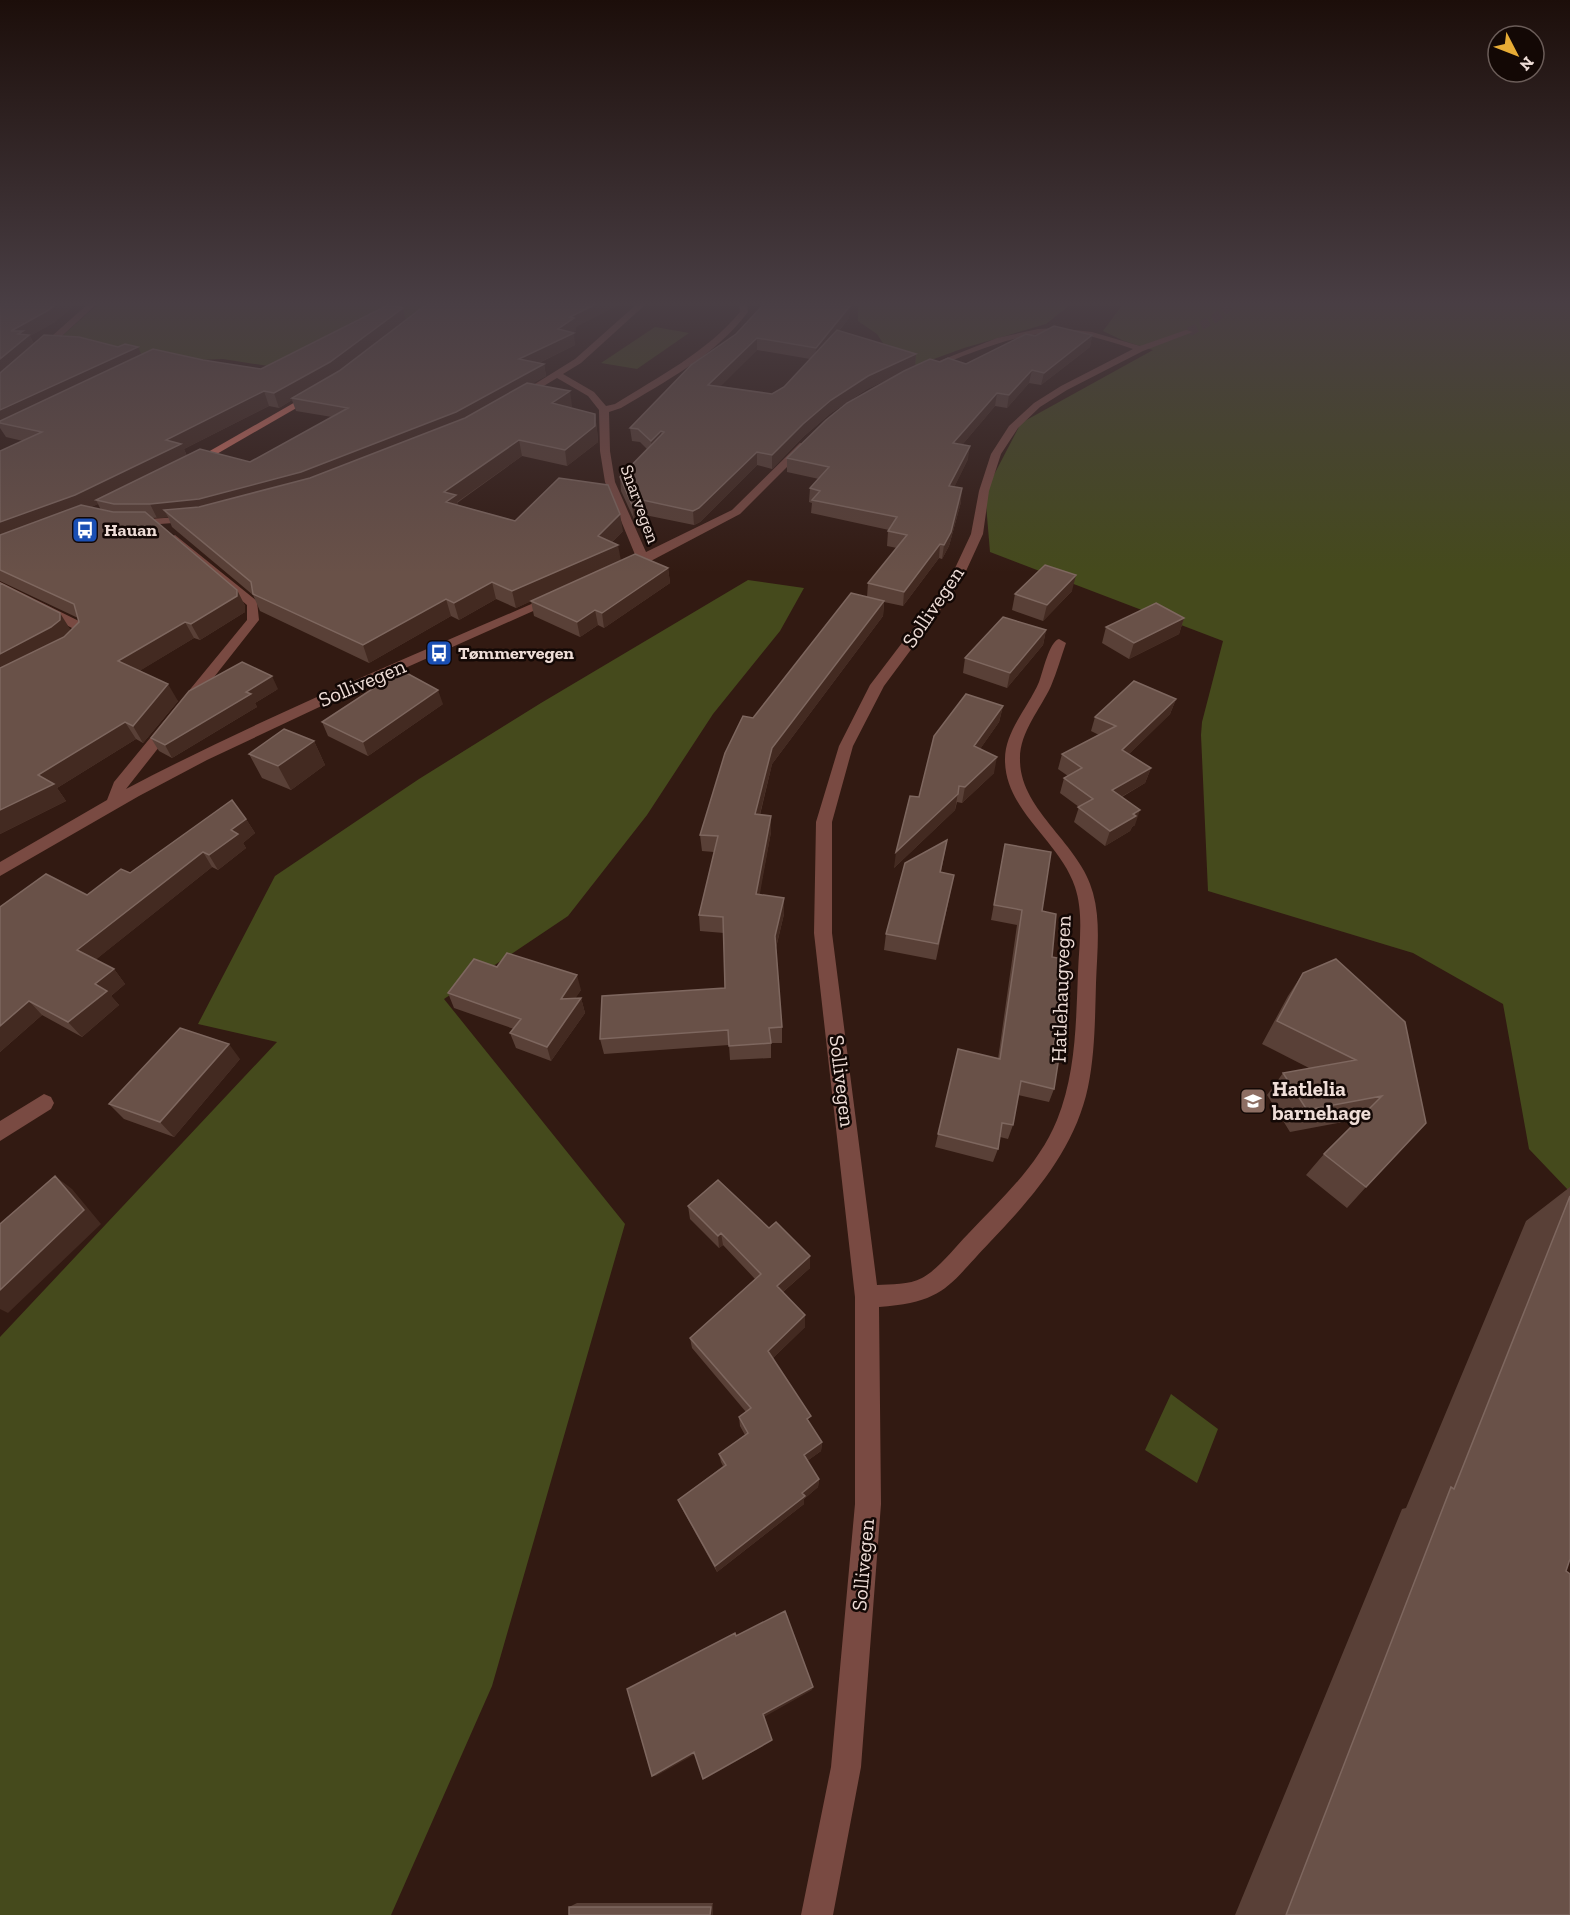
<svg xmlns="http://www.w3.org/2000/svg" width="1570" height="1915" font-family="'Zilla Slab',serif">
<rect width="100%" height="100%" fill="#321a12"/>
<path fill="#454a1c" d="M98,304h334l-53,45 -111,17 -45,-7 -53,2 -109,-24z
M858,304h213l-25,20 -82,24 -63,23 -24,-37 -19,-13z
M1123,304h447v888l-41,-43 -26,-145 -90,-51 -205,-62 -7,-156 1,-13 21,-81 -233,-89 -5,-60 36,-69 132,-73 -29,-9 -21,-10z
M655,327l34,6 -52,36 -36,-6z
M748,580l56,8 -24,43 -67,83 -66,101 -79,101 -124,83 181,225 -133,462 -101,229h-391v-578l277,-295 -79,-18 77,-148 144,-97 122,-76z
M1171,1394l47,35 -21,54 -52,-33z"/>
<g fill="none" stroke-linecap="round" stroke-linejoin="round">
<path stroke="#4e3730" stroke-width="9" stroke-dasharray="9 4.5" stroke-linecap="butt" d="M1189,332l25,-13 18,-15"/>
<path fill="#794a42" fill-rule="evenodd" d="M88,304h9l-56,51h-6v-4z
M637,304h9l-65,59 -18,11 31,18 12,14 9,-2c43,-27 92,-52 125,-92l-1,-8h8l1,8c-32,43 -82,69 -127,96l-12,4 1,39 5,31 31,70 86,-42 68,-67 9,2 -69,69 -93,49 -24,9 -6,-4 2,-3 17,-8 -31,-75 -5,-31 -1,-41 -11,-14 -31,-18 -35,21 -8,-2 61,-38z
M1057,328l35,4 48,14 46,-16 7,2 -50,19 -76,39 -27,17 -22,21 -17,26 -12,37 -6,43 -22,48 -77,104 -31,60 -21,76v111l45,352c14,-1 32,0 45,-7 18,-10 31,-29 46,-44 32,-34 71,-69 89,-114 19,-47 19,-98 21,-148 1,-27 6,-58 -3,-85 -15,-46 -69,-75 -70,-126 -1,-29 23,-53 34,-79 4,-10 10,-40 20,-43l7,4c-5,14 -9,29 -15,43 -11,24 -32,47 -31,74 0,51 61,84 73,133 8,29 4,60 3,90 -1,35 -1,70 -8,104 -13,62 -55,110 -98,155 -42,44 -45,60 -111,65l2,197 -20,263 -28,148h-32l30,-148 24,-263v-207l-41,-364 2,-111 23,-76 31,-61 79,-104 22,-47 8,-43 12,-37 18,-28 25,-23 27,-17 72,-37c-18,-6 -36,-12 -54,-15 -51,-7 -101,16 -148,35l-7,-2 73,-29 41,-9z
M194,516l6,3 -2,2 -63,5 -6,-3 6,-3z
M175,535l82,66 2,19 -133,169c137,-72 281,-131 424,-193h8l2,3 -213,95 -140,66 -68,36 -139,80v-14l107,-62 7,-18 133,-162v-15l-76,-65 -2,-2z
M0,582l83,41 4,16 -8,8h-10l-2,-3 6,-6 -1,-10 -72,-37z
M44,1094l7,3 3,6 -3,6 -51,32v-20z"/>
<path fill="#d06f60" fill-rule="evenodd" d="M311,393l8,2 -123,71 -9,-2z"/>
</g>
<path fill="#594037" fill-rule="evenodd" d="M0,304l55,18 -25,14 4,8 169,16 58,9 145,-49 170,7v3l-4,3 3,12 -36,18 5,1 2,12 -15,8 41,22 -2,2 25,6 2,16 1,12 -31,24 -45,-10 -65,47 1,2 57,16 108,10 -11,11 8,18 48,8 2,15 -66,45 -6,-3 -18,12 -46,-21 -3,-15 -15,7 -20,-9 -37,21 -8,-4 -82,47 -109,-52 -7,-16 -81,-68 -4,-10 -16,1 85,72 8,16v6l-45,28 -6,-2 -55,33 39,30 -35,42 -7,-4 -79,49 9,13 -66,33v-251l70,46v2l9,-9 -1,-4 -78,-37v-130l23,-10 -17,-4 -6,-9zM292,400l4,11 36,6 -82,45 -63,-6 -3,-7 85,-43 10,2zM98,504l3,6 -10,-3z
M850,306l-1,12 -10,13 77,23 -1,12 25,-4 26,2 69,-28 57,-1 -2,12 -49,38 -12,-2 -22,25 -12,-2 -33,39 6,14 -14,28 7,15 -12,44 -7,13 -3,-1 -36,48 -19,-4 -1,14 -111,148 -12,51 11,17 -12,63 25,3v16l-8,34 6,79v16h-11v15l-41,2 -1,-15 -125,9 -4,-15 125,-51 -1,-55 -24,-2 -1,-16 15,-63 -12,-1 -2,-16 53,-117 114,-121 1,-14 29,-35 -10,-2 1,-15 1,-1 -78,-17 1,-10 -3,-1 1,-14 9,-9 -32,-7v-14l106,-81 -26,12 -36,24 -28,24 -31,32 -15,-4 -57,57 -6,3 -54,-11 -6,5 -13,-28 -1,-14 27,-28 -7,-7 -8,-1 -2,-13 106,-94zM757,350l53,9 -26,28 -12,7 -52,-8z
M1072,591l-29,30 -31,-11 3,-16z
M1184,618l-5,16 -50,25 -27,-16 4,-16z
M1046,630l-3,15 -36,43 -44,-15 2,-15z
M278,689l-23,14 2,4 -85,51 -13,-7 -8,-13z
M1176,699l-6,15 -41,40 22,14 -6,15 -23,14 13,28 -3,2 -2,4 -25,15 -31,-24 5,-15 -19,-14 4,-15 4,-2 -10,-7 4,-15 37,-19 -8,-4 4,-14z
M443,704l-75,52 -40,-20 -6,-14z
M1003,706l-4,16 -19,27 14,24 -32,30 -5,-1 -2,8 -61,58 25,-71z
M314,741l11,24 -34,25 -29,-12 -13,-24z
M246,819l9,14 -12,10 3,5 -28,22 -6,-3 -117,93 19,9 11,15 -14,12 8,9 -37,32 -40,-22 -42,37v-145l87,-12 43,-22z
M947,840l-6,32 13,3 -18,85 -52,-10 2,-16z
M1005,844l37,67 10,46 1,98 1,34 -5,13 -31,-7 -5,30 -5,14 -8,-2 -2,12 -5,13 -58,-15 23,-98 40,10 19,-134 -26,-5z
M497,967l84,23 -6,8h6l4,15 -34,48 -35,-13 -6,-15 4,-4 -60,-21 -6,-15z
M1303,973l102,49 -39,165 -19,21 -41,-33 18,-21 35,-35 -69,13 -23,-37 16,-22 28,-4 -49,-25 26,-48z
M240,1059l-66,78 -50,-18 -15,-15z
M1570,1187v372l-4,12 4,344h-335l167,-406 4,-1 120,-287z
M688,1206l122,62 -27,24 22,23v12l-32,31 37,66 12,18 -1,9 -14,10 12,18 -1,8 -14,12v5l-87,68 -36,-65 -3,-7 45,-34 -2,-4 -2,-8 26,-19 -5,-9 -1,-9 7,-5 -54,-64 -2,-10 65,-59 -32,-34 -4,3 -29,-29z
M577,1903h136v12l-144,-8z"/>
<path fill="#432a21" d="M56,304h21l-22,18 -25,14 5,11 -35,31v-19l11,-28z
M596,304h25l-45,23v3l-8,5 6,-2 1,12 -53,26 -3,-12 39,-30 12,-12z
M850,306l-1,12 -34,42 1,-12z
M403,308l3,13 -71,55 -43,22v2l-13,8 -5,-15z
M1092,335l-2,12 -49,38 3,-12z
M757,338v12l-48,48 -1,-13z
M138,347l6,13 -144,63v-13z
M916,354l-1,13 -48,22 -36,24 -28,24 -31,32v-14l31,-31 28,-24 37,-24z
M544,364l2,12 -87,49 -153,61 -100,27 -42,-3 4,7 -11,1 -7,-14z
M1032,370l-3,13 -22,25 2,-13z
M264,391l5,15 -85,43 4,10 -92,41 2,4 -14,7 -84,31v-20z
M570,391l2,15 -17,12 -3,-15z
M997,393l-2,13 -43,51 1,-14z
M595,414l2,16 1,12 -31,24 -2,-16z
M661,431l1,14 -10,9 -1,-13z
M519,440l3,16 -65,46 3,9 -14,-9 -2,-10z
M970,446l-2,13 -20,41 1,-14z
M757,452v13l-57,57 -6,3 -1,-14z
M962,488l-1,14 -12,44 -7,13 2,-14z
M638,499l2,15 -6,5 -2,-14z
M620,514l3,17 -22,21 17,-7 3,16 -105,47 -4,-17 86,-55z
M940,544l-1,14 -36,48 1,-14z
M668,568l2,15 -66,45 -2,-15z
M1076,575l-4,16 -29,30 4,-16z
M492,582l4,17 -37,21 -5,-17z
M237,590l8,16v6l-45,28 -9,-16z
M446,599l5,17 -82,47 -6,-18z
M884,601l-1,15 -111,148 -16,66 -1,-16 17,-66z
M595,610l3,15 -18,12 -3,-15z
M60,613l10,16 1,8 -71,40v-23z
M1184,618l-5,16 -50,25 5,-16z
M185,622l9,16 -66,40 -10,-17z
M1046,630l-3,15 -36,43 3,-15z
M272,676l6,13 -23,14 2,4 -85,51 -7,-13 81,-53z
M168,684l10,17 -35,42 -10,-17z
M438,690l5,14 -75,52 -5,-14z
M1176,699l-6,15 -52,51 4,-15z
M1003,706l-4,16 -28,40 3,-16z
M125,722l11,17 -79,49 9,13 -66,33v-24l38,-35z
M314,741l11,24 -34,25 -13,-24z
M997,757l-3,16 -32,30 3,-16z
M1151,768l-6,15 -38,22 5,-15z
M959,786l-4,24 -61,58 2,-16z
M1140,810l-5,15 -3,2 -2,4 -25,15 5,-15 23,-17z
M771,816v16l-14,78 -1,-16z
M246,819l9,14 -12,10 3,5 -28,22 -9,-15 22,-25z
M203,852l9,15 -123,98 -12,-15z
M784,898v16l-9,37v-15z
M114,969l11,15 -14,12 8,9 -37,32 -14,-15 27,-38z
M577,975l4,15 -16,24 -4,-15z
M581,998l4,15 -34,48 -4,-14z
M29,1001l13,14 -42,37v-26z
M229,1044l11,15 -66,78 -14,-15z
M55,1176l17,13 29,35 -93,89 -8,-4v-19z
M721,1233l2,12 -4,3 -1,-12z
M810,1256v12l-33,29v-11z
M805,1315v12l-36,35 -1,-11z
M822,1442l-1,9 -18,13 1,-9z
M819,1479l-1,8 -14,12v5l-87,68 -2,-6z
M813,1687l-1,3 -48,27 -1,-3z
M772,1740v1l-67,38h-2z
M694,1752l3,1 -41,23h-4z
M713,1903v12h-3l1,-8z"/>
<path fill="#695148" stroke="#7e675f" stroke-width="1.5" d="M0,304h56l-7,6 -38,21h12l-5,3 11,1 -29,24z
M427,304h169l-26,13 4,1 -16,11 16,4 -55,26 25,5 -88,48 -155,60 -102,27 -49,5h-36l-18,-4 104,-51 50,13 98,-54 -56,-10 47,-27z
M764,304h68l18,2 -34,42 -59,-10 -49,47 64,9 12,-7 53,-57 79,24 -48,22 -37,24 -28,24 -31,31 -15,-3 -58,56 -6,3 -55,-12 -6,6 -12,-28 44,-45 -3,-1 -10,10 -13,-12 -8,-1 61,-63 45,-31z
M388,305l15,3 -73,54 -56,31 -10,-2 -98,49 15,4 -106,51 -75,27v-71l42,-19 -42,-9v-2l153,-72 50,11 58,9z
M1054,326l38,9 -48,38 -12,-3 -23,25 -12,-2 -44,50 17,3 -21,40 13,2 -11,44 -7,13 -4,-1 -36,48 -36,-9 39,-48 -19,-4 9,-14 -85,-17 8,-9 -10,-3 19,-21 -42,-9 39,-38 21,-17 57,-32 26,-12 10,3 8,-4 18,6 60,-30 9,2z
M44,335l35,2 39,10 7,-3 13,3 -138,63v-37z
M527,383l43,8 -18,12 43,11v12l-30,24 -46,-10 -75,52 12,3 -10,7 69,19 44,-43 49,7 12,29 -22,22 20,9 -106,46 -20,-9 -38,21 -8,-4 -83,46 -110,-51 -2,-12 -87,-72 35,-3 111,-29 155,-60z
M81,505l32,7h32l92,78v6l-46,28 -6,-2 -67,39 50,23 -35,42 -8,-4 -87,53 16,9 -54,26v-142l64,-31 15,-15 -5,-18 -74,-34v-35z
M635,554l33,14 -66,45 -7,-3 -18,12 -46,-21z
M1045,565l31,10 -29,30 -32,-11z
M0,583l60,30v7l-9,7 -51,27z
M851,593l33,8 -112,147 -17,66 16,2 -15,78 28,4 -9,38 7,91 -13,1 2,15 -42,3 -1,-16 -128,9 2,-43 123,-8 -2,-71 -24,-2 19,-79 -18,-1 25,-82 18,-37 10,2z
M1156,603l28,15 -50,25 -28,-16z
M1003,617l43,13 -36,43 -45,-15z
M242,662l30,14 -26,16 5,2 -86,51 -14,-7 38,-47z
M401,670l37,20 -75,52 -41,-20z
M1134,681l42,18 -54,51 29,18 -39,22 28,20 -7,4 3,2 -26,15 -32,-24 15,-8 -29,-21 18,-10 -20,-14 54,-28 -21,-9z
M966,694l37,12 -29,40 23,11 -32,30 -6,-1 -1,8 -62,58 14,-56 9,1 15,-61z
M284,729l30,12 -36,25 -29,-12z
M232,800l14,19 -15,11 7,4 -29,21 -6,-3 -126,98 37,19 -19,15 12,7 -39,31 -39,-21 -29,25v-119l46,-33 41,21 34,-26 9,4z
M947,840l-7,32 14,3 -16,69 -52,-10 19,-71z
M1005,844l46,8 -9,59 14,3 -4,43 11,2 -10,96 6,2 -5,32 -33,-8 -8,44 -11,-2 -4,26 -60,-15 20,-85 42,10 22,-149 -28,-5z
M507,953l70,22 -16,24 20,-1 -34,49 -37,-14 11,-14 -73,-26 26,-34 23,8z
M1336,959l69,63 21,101 -60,64 -42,-33 58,-58 -75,14 -24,-37 73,-13 -79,-39 26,-48z
M180,1028l49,16 -69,78 -51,-18z
M55,1176l29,34 -84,80v-66z
M718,1180l51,48 7,-6 34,34 -33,30 28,29 -37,36 43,65 -4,3 15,23 -18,13 15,24 -17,14 3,3 -90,70 -37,-66 48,-35 -7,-11 29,-21 -9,-16 12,-9 -61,-70 71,-64 -40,-41 -3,3 -30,-30z
M1570,1196v363l-4,12 4,3v341h-284l165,-428 3,2z
M785,1611l28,76 -50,27 9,26 -69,39 -9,-27 -42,24 -25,-87 108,-56 1,3z
M569,1907h142l-1,8h-141z"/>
<linearGradient id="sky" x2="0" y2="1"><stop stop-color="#1c0e0a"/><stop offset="0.53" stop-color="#493e44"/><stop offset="1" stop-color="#493e44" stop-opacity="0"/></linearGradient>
<rect width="1570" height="573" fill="url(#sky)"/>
<defs>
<symbol id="bus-square" viewBox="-11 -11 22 22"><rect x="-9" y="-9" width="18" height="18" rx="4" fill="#1a4fb4" stroke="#130805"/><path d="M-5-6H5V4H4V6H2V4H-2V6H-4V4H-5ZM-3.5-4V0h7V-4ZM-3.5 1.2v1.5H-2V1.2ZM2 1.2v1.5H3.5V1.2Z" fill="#fff"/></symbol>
<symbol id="school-square" viewBox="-11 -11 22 22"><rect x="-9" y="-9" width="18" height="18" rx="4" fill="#8d6e63" stroke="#130805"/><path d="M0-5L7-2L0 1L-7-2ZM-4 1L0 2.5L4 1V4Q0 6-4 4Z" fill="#fff"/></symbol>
</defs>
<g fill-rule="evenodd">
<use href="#bus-square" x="70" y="515" width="30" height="30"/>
<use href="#bus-square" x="424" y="638" width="30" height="30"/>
<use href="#school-square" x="1238" y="1086" width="30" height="30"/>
</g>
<g text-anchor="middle" stroke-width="5" stroke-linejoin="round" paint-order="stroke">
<g font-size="18" fill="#eeddd7" stroke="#130805">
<text transform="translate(640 504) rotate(70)" y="6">Snarvegen</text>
</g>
<g font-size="18" font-weight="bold" fill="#eeddd7" stroke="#130805" text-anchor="start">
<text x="104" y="536">Hauan</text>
<text x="458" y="659">Tømmervegen</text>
</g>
<g font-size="21" fill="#eeddd7" stroke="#130805">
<text transform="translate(933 607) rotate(-56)" y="7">Sollivegen</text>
<text transform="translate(362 683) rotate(-23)" y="7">Sollivegen</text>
<text transform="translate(1061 989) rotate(-88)" y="7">Hatlehaugvegen</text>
<text transform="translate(842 1081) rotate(83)" y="7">Sollivegen</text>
<text transform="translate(863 1565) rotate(-85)" y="7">Sollivegen</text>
</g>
<g font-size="21" font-weight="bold" fill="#eeddd7" stroke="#130805" text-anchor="start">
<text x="1272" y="1096">Hatlelia<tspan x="1272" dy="24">barnehage</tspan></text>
</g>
</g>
<g transform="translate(1516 54) rotate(132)"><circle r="28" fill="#130805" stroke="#6b5d59" stroke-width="1.5"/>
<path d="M0-4.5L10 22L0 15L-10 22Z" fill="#e7ac36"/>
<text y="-9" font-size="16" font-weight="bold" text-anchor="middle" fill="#eeddd7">N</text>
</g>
</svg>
